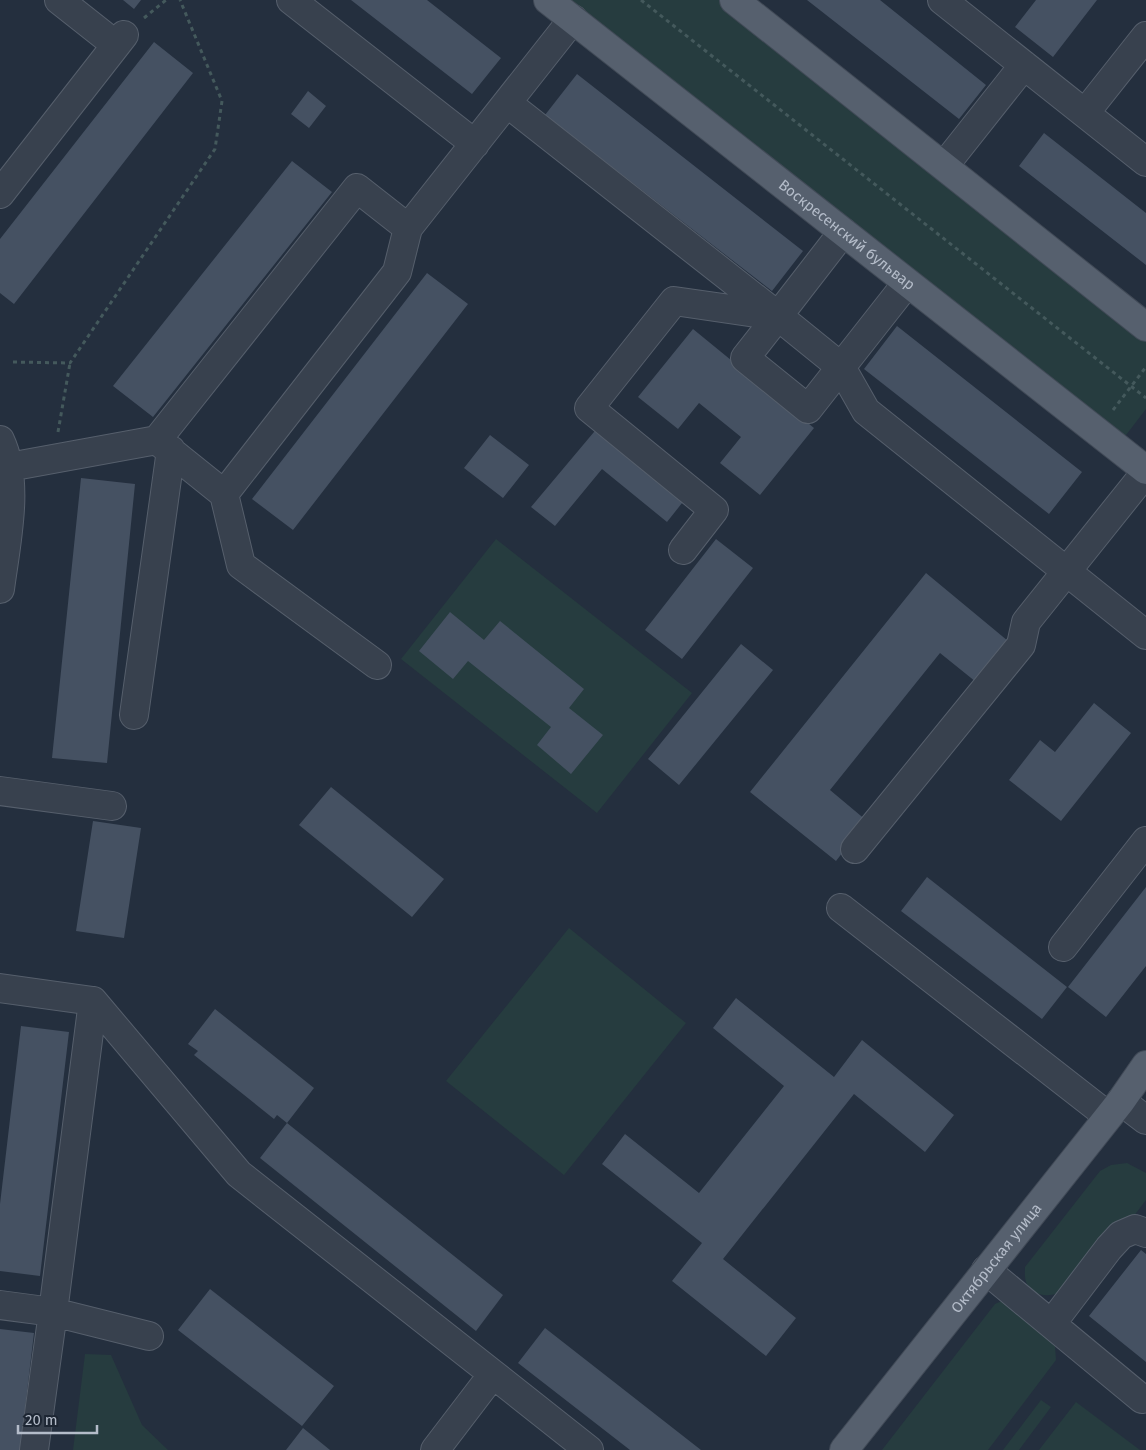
<svg xmlns="http://www.w3.org/2000/svg" width="1146" height="1450" font-family="'Fira Sans',sans-serif">
<rect width="100%" height="100%" fill="#242f3e"/>
<path fill="#263c3f" d="M566,0h153l427,339v70l-23,30z
M496,539l196,154 -95,120 -196,-154z
M569,928l117,95 -122,152 -118,-94z
M1127,1163l19,10v27l-16,21 -70,71c-12,6 -26,4 -33,-8 -3,-6 -2,-12 -2,-17l75,-96 11,-6z
M1006,1299l47,20 3,41 -68,90h-106l113,-146z
M85,1354l26,1 31,70 26,25h-95z
M1041,1400l10,7 -32,43h-16z
M1076,1402l64,48h-101z"/>
<path fill="#455162" d="M123,0h18l-7,9z
M351,0h76l74,58 -29,36z
M807,0h73l106,85 -27,34z
M1036,0h61l-44,57 -38,-30z
M154,42l39,31 -179,231 -14,-11v-54z
M577,74l226,177 -31,40 -227,-176z
M308,91l18,15 -17,22 -18,-14z
M1044,133l102,80v52l-127,-99z
M292,161l40,31 -179,225 -40,-31z
M427,273l41,31 -175,226 -41,-31z
M897,326l185,146 -33,42 -185,-145z
M693,329l121,99 -54,67 -40,-32 21,-26 -42,-34 -21,26 -40,-32z
M599,426l87,72 -19,24 -65,-53 -47,57 -24,-19z
M490,435l39,30 -26,33 -39,-30z
M81,478l54,6 -28,279 -55,-5z
M716,539l37,29 -71,91 -37,-29z
M926,573l82,68 -32,41 -36,-29 -110,137 37,31 -31,40 -86,-69z
M450,612l34,28 16,-19 84,68 -15,19 34,27 -32,39 -34,-29 14,-18 -83,-66 -15,18 -34,-28z
M741,644l32,26 -94,115 -31,-26z
M1094,703l37,30 -70,88 -52,-41 31,-40 15,12z
M331,787l113,92 -32,38 -113,-92z
M93,821l48,7 -17,110 -48,-7z
M927,877l140,110 -25,32 -141,-108z
M1146,887v79l-40,51 -38,-30z
M736,998l98,79 28,-37 92,75 -29,37 -71,-58 -131,165 73,59 -30,38 -94,-75 30,-38 -100,-79 23,-30 74,59 85,-107 -71,-58z
M215,1009l99,79 -27,35 -10,-8 -3,4 -80,-64 4,-4 -10,-7z
M21,1026l48,6 -29,244 -40,-5v-67z
M287,1123l216,172 -27,36 -216,-173z
M1141,1250l5,4v108l-57,-46z
M210,1289l124,97 -32,40 -124,-96z
M545,1328l156,122h-71l-112,-87z
M0,1329l34,4 -14,117h-20z
M303,1428l27,22h-44z"/>
<g fill="none" stroke-linecap="round" stroke-linejoin="round">
<defs>
<path id="minor" d="M59,0l57,45
M291,0l184,144
M942,0l204,162
M507,103l271,213 65,-84
M1085,113l61,-77
M944,166l80,-101
M0,194l124,-159
M778,316l-33,42 63,51 99,-126
M0,440c20,42 6,103 0,149
M158,441l66,53
M9,467l148,-27 200,-252 51,40
M683,550l31,-40 -125,-102 85,-107 104,15 63,51 25,44 280,224
M377,665l-136,-100 -17,-71 173,-222 11,-44 165,-209
M134,715l37,-265
M0,791l112,15
M855,849l166,-204 5,-23 120,-150
M841,908l267,208
M1063,947l83,-106
M0,988l93,13 146,173 254,200 -58,76
M1121,1101l25,19
M986,1270l156,129
M0,1305l53,7 40,-311
M1052,1323l57,-75 12,-13 14,-6 11,4
M493,1374l96,76
M34,1450l19,-138 96,24"/>
<g id="major">
<path id="s1" d="M548,0l598,470"/>
<path d="M734,0l412,327"/>
<path id="s2" d="M844,1450l277,-349 25,-36"/>
</g>
</defs>
<use href="#minor" stroke="#565f6c" stroke-width="30"/>
<use href="#major" stroke="#414a57" stroke-width="30"/>
<path stroke="#44595c" stroke-width="3" stroke-dasharray="4 4" stroke-linecap="butt" d="M641,0l505,398
M144,18l22,-18
M13,362l57,1 145,-214 7,-48 -42,-101
M1113,410l33,-43
M58,432l12,-69"/>
<use href="#minor" stroke="#38414e" stroke-width="28"/>
<use href="#major" stroke="#56606e" stroke-width="28"/>
</g>
<g text-anchor="middle" stroke-width="4" stroke-linejoin="round" paint-order="stroke">
<g font-size="15" fill="#b4bcc9" stroke="#1d2633">
<text dy="5" stroke="none"><textPath href="#s1" startOffset="380">Воскресенский бульвар</textPath></text>
<text dy="5" stroke="none"><textPath href="#s2" startOffset="245">Октябрьская улица</textPath></text>
</g>
</g>
<path d="M18 1425v8h79v-8" fill="none" stroke="#b4bcc9" stroke-width="2.5"/>
<text x="25" y="1425" font-size="15" fill="#b4bcc9" stroke="#1d2633" stroke-width="4" paint-order="stroke">20 m</text>
</svg>
